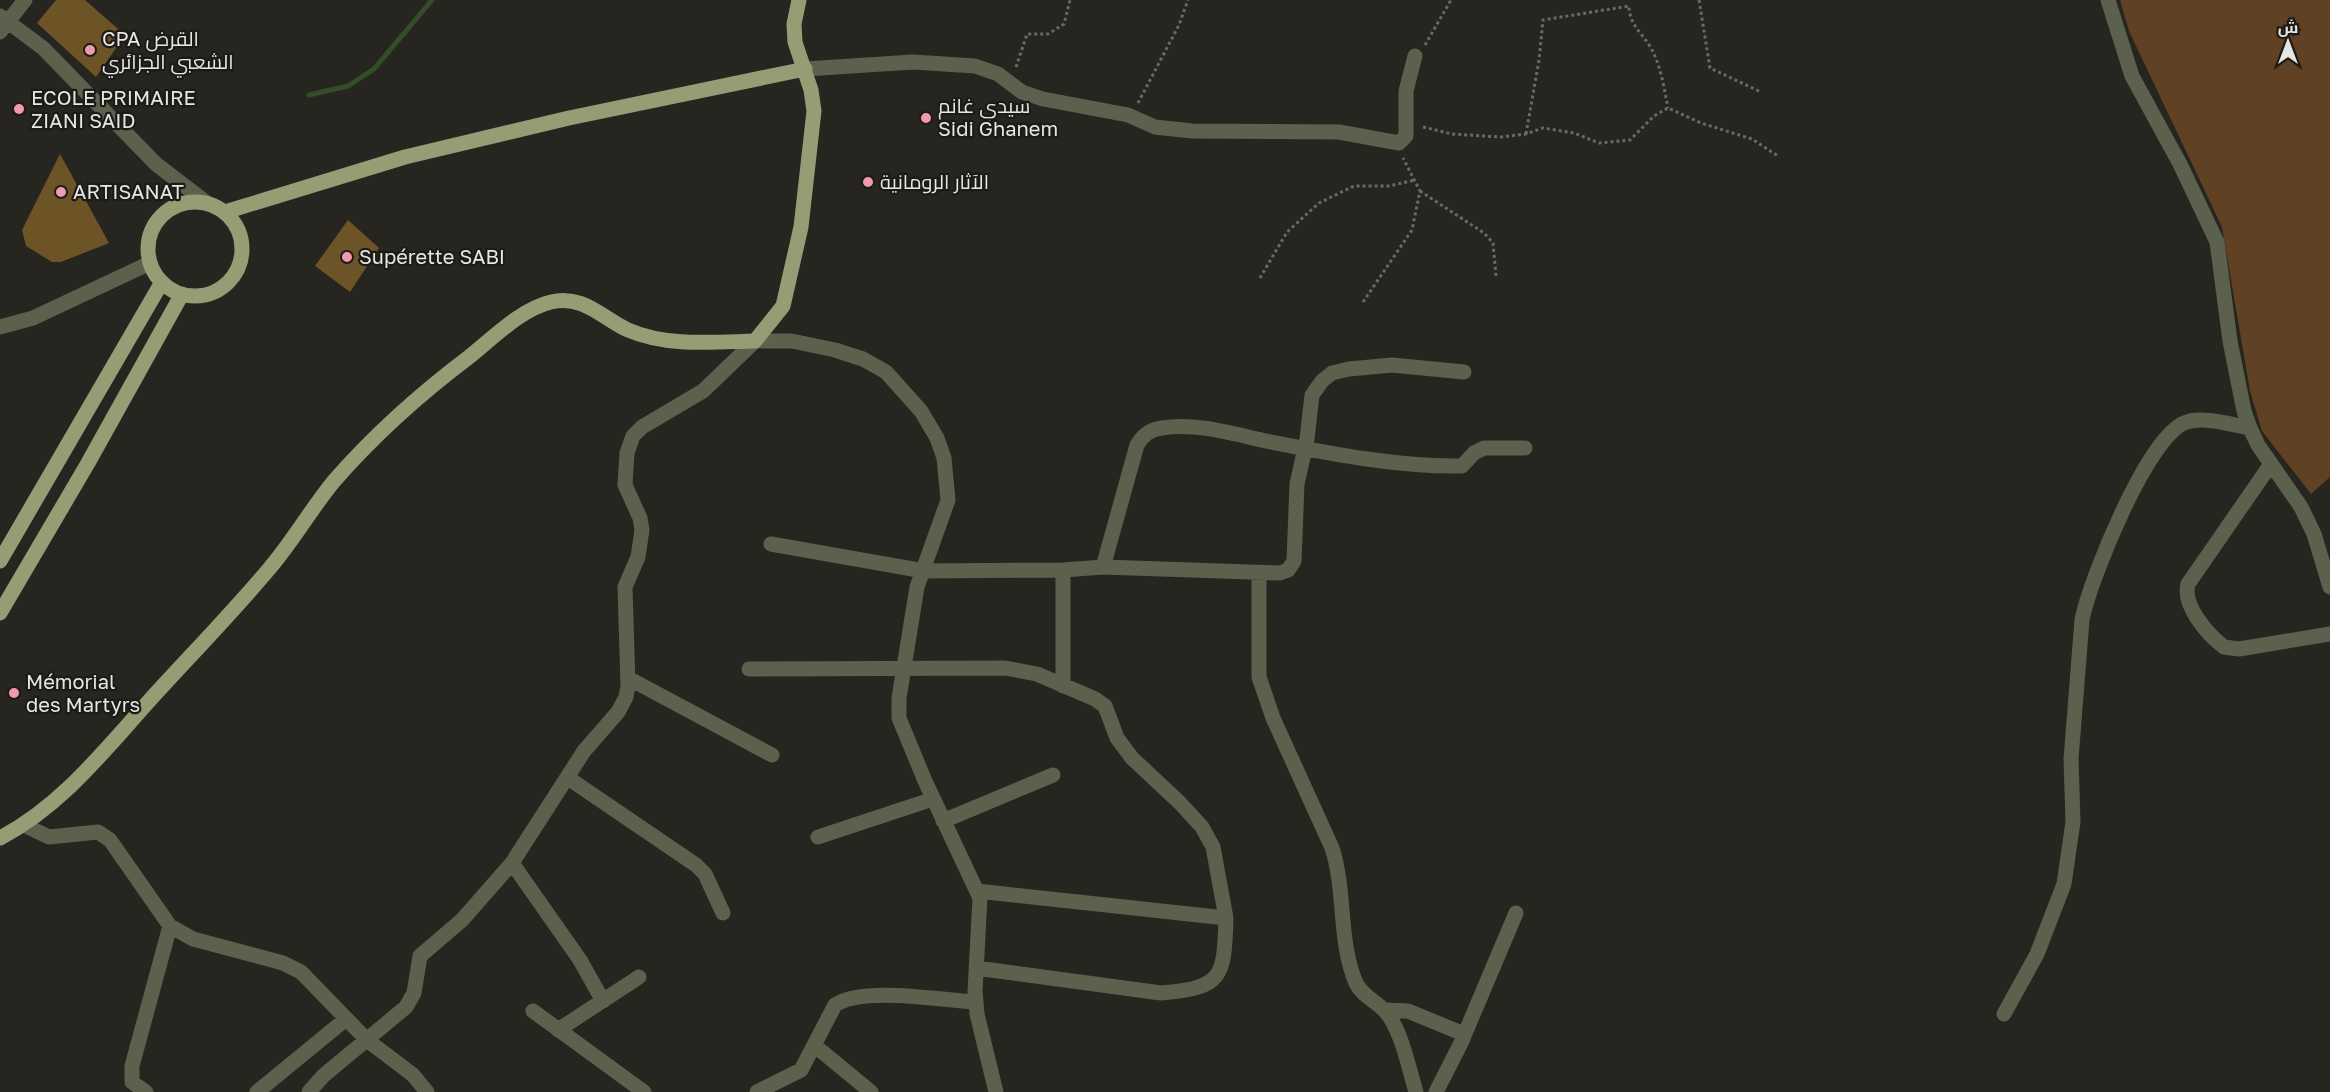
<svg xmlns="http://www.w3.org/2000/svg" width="2330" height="1092" font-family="'Golos Text',Cairo,sans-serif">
<rect width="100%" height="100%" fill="#262520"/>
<path fill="#614123" d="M2120,0h210v477l-19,17 -49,-63 -12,-40 -28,-164 -93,-196z"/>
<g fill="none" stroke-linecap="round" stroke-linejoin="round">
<path stroke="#324d27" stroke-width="5" d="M309,95l39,-9 26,-17 58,-69"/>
</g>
<path fill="#6c5427" d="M56,0h29l40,35 -29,42 -59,-54z
M60,154l49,89 -48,19h-9l-26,-16 -4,-16z
M348,220l31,28 -29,44 -35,-26z"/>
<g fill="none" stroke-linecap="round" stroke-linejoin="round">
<path stroke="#6a6964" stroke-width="3" stroke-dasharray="3 3" stroke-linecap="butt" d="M1699,0l11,68 51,24
M1425,45l26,-45
M1016,67l11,-33h21l16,-10 6,-24
M1138,103l41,-78 9,-25
M1423,127l29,7 49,3 25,-3 17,-6 31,5 25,10 31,-3 24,-24 14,-8 33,15 51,16 26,17
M1526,134l13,-74 4,-40 86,-14c0,18 13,27 22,42 10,18 13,40 17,60
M1420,191l64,42 9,10 3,33
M1260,278l27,-46 32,-29 35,-17h35l26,-6
M1363,302l49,-72 8,-39 -17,-33"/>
<path stroke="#5c614d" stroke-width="15" d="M2108,0l24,76 48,88 37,78 13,99 14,70 6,17 8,17 43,62 13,27 16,53
M0,16l43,32 113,116 51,39
M0,32l25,-32
M805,69l108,-7 62,4 23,8 24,18 21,7 85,16 27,12 37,4 147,1 60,11 7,-7v-45l9,-35
M0,327l33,-9 117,-55
M2271,464l-83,120c-6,21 19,50 36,63l15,2 91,-15
M771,544l153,27 139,-1 40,-3 177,6 8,-3 6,-9 3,-77 10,-45 5,-44 10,-14 10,-8 17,-4 43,-4 72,7
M1103,567l34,-122c6,-10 13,-16 25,-17 36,-6 74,7 109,14 62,12 127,25 191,24l12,-13 10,-5h41
M1259,573v104l14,41 59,130c14,43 6,93 24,135 6,13 20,18 29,28 16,17 24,58 31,81
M749,669l256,-1 32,6 58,25 10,7 12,32 15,20 48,45 22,24 11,20 13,71 -249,-27
M628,678l144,77
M1063,686v-116
M568,778l128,87 9,9 18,39
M943,821l110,-46
M24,825l25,12 49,-5 12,8 60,86 23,13 90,24 18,9 66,68 46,35 14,17
M818,837l115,-38
M512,863l68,97 23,41
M976,968l185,25c63,-5 63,-17 65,-75
M1385,1010l23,1 56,23
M533,1011l111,81
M2004,1014l33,-60 27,-70 9,-62 -2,-63 11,-139c7,-38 67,-188 105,-198 17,-6 45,3 63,6
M558,1030l81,-53
M814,1045l57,47
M146,1092l-14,-10v-16l38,-140
M257,1092l89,-73
M309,1092l14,-16 83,-69 8,-14 6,-37 42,-36 50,-57 72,-112 34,-39 8,-15 2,-11 -3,-99 13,-30 4,-27 -2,-12 -15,-33 2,-32 6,-17 9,-9 61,-36 52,-50h37l43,9 28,9 23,13 35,39 16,27 7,20 4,42 -31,87 -18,111v20l26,63 55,117 -5,93 2,23 19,78
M757,1092l44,-22 34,-65c28,-19 105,-5 141,-3
M1436,1092l25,-49 55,-130"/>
<path stroke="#949d74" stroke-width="15" d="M148 249a47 47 0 1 1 94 0a47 47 0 1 1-94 0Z
M225,212l180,-55 164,-39 236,-49
M0,561l162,-279
M0,613l88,-150 94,-169
M0,838c61,-32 104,-87 149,-137 40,-44 82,-87 120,-132 24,-28 42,-60 65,-88 41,-47 86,-87 135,-124 24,-19 52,-48 82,-55 32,-8 51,16 77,28 39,17 86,12 127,11l28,-35 18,-79 13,-116 -3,-21 -16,-48 -1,-18 5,-24"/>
</g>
<g fill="#f29aad" stroke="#1c1b17" stroke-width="2">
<circle cx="90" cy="50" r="6"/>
<circle cx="19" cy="109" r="6"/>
<circle cx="926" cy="118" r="6"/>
<circle cx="868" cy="182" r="6"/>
<circle cx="61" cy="192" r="6"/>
<circle cx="347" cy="257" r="6"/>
<circle cx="14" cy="693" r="6"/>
</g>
<g text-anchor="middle" stroke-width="4.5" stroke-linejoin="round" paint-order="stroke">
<g font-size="20" fill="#e6e6e2" stroke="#1c1b17" text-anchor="start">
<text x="102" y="46">CPA القرض<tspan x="102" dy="23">الشعبي الجزائري</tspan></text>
<text x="31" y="105">ECOLE PRIMAIRE<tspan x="31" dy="23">ZIANI SAID</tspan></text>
<text x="938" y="113">سيدي غانم<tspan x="938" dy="23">Sidi Ghanem</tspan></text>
<text x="880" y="189">الآثار الرومانية</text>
<text x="73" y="199">ARTISANAT</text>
<text x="359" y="264">Supérette SABI</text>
<text x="26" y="689">Mémorial<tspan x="26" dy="23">des Martyrs</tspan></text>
</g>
</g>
<g transform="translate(2288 42)" stroke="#1c1b17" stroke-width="4.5" paint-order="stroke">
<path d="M0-4.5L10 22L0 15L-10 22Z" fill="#e6e6e2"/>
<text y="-9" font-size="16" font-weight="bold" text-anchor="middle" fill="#e6e6e2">ش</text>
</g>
</svg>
